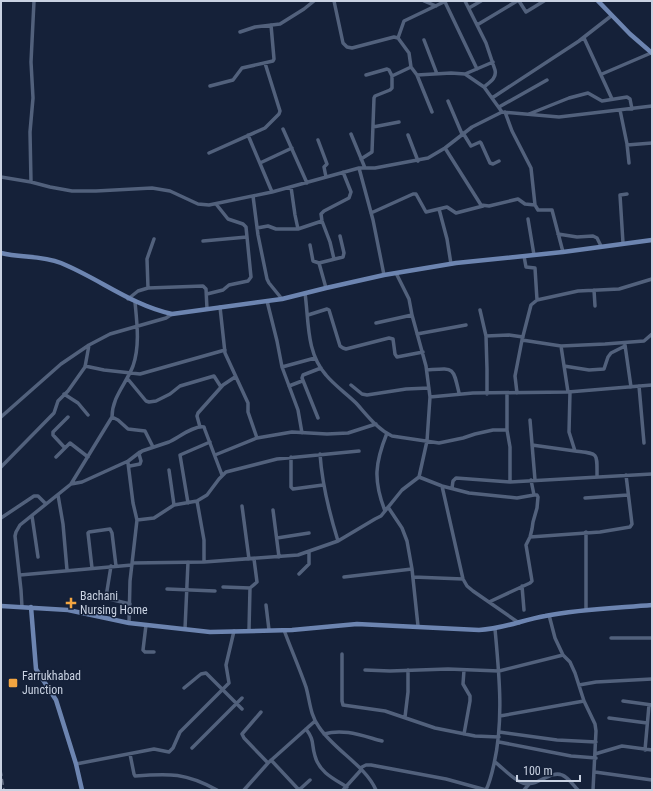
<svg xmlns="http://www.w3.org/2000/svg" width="653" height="791" font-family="'Roboto Condensed',sans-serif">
<rect width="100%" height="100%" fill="#152139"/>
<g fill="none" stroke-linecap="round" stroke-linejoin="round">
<path stroke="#52617c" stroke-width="3.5" d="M334,1l9,42 4,4 5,1 42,-11 4,1 11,15 2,14 6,8 34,-2 14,1 19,13
M424,1l12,5
M519,1l7,11 18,-11
M445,2l32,67
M469,8l12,-7
M477,25l40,-24
M240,32l15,-5 25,-3 24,-15 10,-8
M398,38l6,-17 42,-20
M584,38l28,61
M424,40l13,34
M465,74l28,-12
M602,74l49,-21
M366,75l21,-6 2,1 3,6
M417,75l15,37
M210,86l23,-6 9,-12 31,-7 1,-2 -3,-34
M492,98l87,-57 32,-25
M448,101l14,33
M499,107l48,-27
M620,110l7,34 2,19
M502,112l57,5 93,-11
M505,112l7,19 19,37 4,37
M529,114l40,-16 19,-5 14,8 25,-4 3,2 2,10
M373,127l26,-5
M283,129l24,54
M463,133l8,13 9,-4 1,1 9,20 3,1 6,-3
M351,134l14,34
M248,135l24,57
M408,135l10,26
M318,140l9,24 -3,3 2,10
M627,145l25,-2
M445,148l36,57 8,1 29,-7 7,5 10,1 3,5h14l11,42
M209,153l56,-25 14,-14 1,-3 -15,-48
M361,159l11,-7 2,-54 1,-2 15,-6 2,-2v-12l19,-9
M260,163l32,-15
M359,168h16l53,-10 17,-10 27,-21 30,-15 -18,-25c6,-5 13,-9 11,-17l-9,-27 -21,-42
M1,177l30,5 19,5 22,4h24l56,-3 18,3 28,13 11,1 63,-13 87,-24 14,52 11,55
M31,182l-1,-50 3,-34 -2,-36 3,-61
M291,187l4,28 3,14
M253,196l5,39 9,44 2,4 13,16
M439,209l8,30 4,25
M371,213l42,-19h3l10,18 21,-5 9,6 27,-7
M528,219l6,36
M257,228l11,-2 8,3h22l24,-8
M558,234l19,3 16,-1 4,2 4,8
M203,241l44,-4
M623,243l-3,-48 7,-1
M310,245l3,16 6,2 7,25
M334,259l-4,-17 -8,-21 -1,-7 3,-3 25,-13 2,-6 -8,-20
M319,263l24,-6 1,-4 -4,-17
M148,288l-1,-29 7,-20
M594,290l1,16
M305,293c4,29 1,59 21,82 8,10 21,19 30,28 11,12 21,26 36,33l47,7 24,-5 12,-4 18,-4h14
M207,294l16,-4 6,-5 19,-4 3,-4 -5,-50 -3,-3 -15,-5 -12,-15
M128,299l10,-8 10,-3 55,-2 3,3 1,20
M537,300l41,-9 41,-2 33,-10
M267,301l10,40 5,26 33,-9
M220,307l5,46 23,50v9l9,26
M480,310l6,26 23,-1 14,2
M308,315l19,-6 2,1 11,36 3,2 3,1 43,-11 4,1 2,15 2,3 26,-5
M376,323l36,-8
M417,334l49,-9
M486,336l1,33v25
M522,340l39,6 44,-2 39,-3 8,-7
M625,345l6,42
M561,346l7,46
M85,366l19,4 36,4 85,-24
M564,366l25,4 15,-1 4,-12 3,-4 14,-7
M282,367l16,43 4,23
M427,370c27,-2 26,-4 32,23
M127,378l19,23 3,1 7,-1 14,-7 10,-8 34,-10 7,11
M351,385l11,9 5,1 39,-6 23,-1
M289,386l13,-5
M639,386l5,57
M570,392l-1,40 6,19c24,3 22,1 22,26
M507,393v37l3,17v35
M517,393l-2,-17 7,-36 9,-35 6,-5 -2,-32 -9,-1 -2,-11
M64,394l14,9 10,12
M430,397l43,-4 95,-1 84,-7
M1,417l60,-53 28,-19 21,-11 56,-16 6,-4
M112,417l6,3 10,9 17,2 8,16
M318,418l-16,-40 1,-3 18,-7
M530,420l5,60
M200,427l-3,-11 1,-3 25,-28 12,-8
M532,445l43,6
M65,448l-12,-13v-3l15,-15
M320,454c2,30 9,58 18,87
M215,455l42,-17 35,-6 35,2 21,-1 28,-9
M56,457l14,-14 18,14
M291,457v30l2,2 30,-4
M127,462l13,-10
M130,466l10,-2 1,-3 -2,-7 3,-3c9,-3 18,-6 27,-9 9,-4 25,-17 35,-15l1,3 17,45
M1,467l53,-54 4,-12 10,-10 17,-24 4,-22
M169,470l5,35
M419,477l23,9 27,7 48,5 17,-3 -3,-15
M71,484l11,-2 44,-20 2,1 5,40 4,17 -7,61 -1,42
M442,486l21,93 4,7 6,5 46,32
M452,488l1,-7 3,-3 54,4 142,-8
M58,495l5,29 4,46
M585,498l43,-3
M197,501l7,39v22
M188,503l-8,-48 30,-13
M242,506l7,53
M388,507l14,21 5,13 5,28 6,57
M273,510l6,47
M385,511c-12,-31 -10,-48 2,-78
M32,516l6,41
M1,518l33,-22h4l8,8
M137,520l17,-2 20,-13 23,-4 10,-6 12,-16 7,-7 51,-13 82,-8
M530,537l70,-5 30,-5 2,-3 -6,-49
M277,538l32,-5
M132,563l72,-1 94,-7 40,-14 37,-22 6,-3 21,-26 17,-13 8,-36 3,-44 -4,-31 -14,-51 -3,-16 -13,-26
M111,566l-5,31 3,2 21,5
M92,568l-4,-35 1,-1 21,-3 2,4 4,33
M299,574l10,-10v-12
M20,575l112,-10
M344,577l68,-8
M413,577l50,2
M522,586l2,24
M223,587l27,1
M167,589l48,2
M489,602l41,-19 2,-2 -6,-36 4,-8 2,-8 1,-7 4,-14 1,-11 -1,-2h-3
M266,605l3,25
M22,607l-1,-17 -6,-54 1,-4 4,-7 51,-41 41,-67c0,-20 14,-33 21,-51 7,-20 4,-43 2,-64
M586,609v-77
M549,615l6,23 8,17 7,7 5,11 9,28 11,23 1,7 -3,59
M146,625l-3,25 2,2h9
M185,629l3,-67
M249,630l1,-42 7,-6 -3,-23
M284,630c7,19 15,37 22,57 4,14 4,28 13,40 15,23 46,38 57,63
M611,638h41
M342,654v47l1,4 42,6 50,17 40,8 24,1
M365,670l25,1 58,-2 51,2 64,-16
M464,670l-1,14 7,12v5l-6,33
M579,685l17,-3 56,-3
M184,688l17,-14 5,-1 36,36
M623,701l29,4
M261,712l-19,22 2,4 24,25 47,-42
M500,716l84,-15
M405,717l3,-25v-22
M609,718l38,5
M306,729c9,12 5,14 9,27 4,16 19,23 32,31
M499,732l58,8 39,2
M324,734c20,-6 39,2 58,7
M499,742l72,14 25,2
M192,748l50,-50
M645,750l4,-45
M130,754l4,20 1,2c35,-3 51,-3 82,14
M595,754l27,-8 30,4
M271,760l28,30 11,-10
M495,762c8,6 17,17 28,21 13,5 27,-13 39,-8 6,2 12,11 16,15
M76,764l78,-15 15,3 4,-4 7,-16 49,-49 -3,-18 8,-34
M360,768l6,-3h5l75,14 40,11
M595,772l57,8
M244,790l24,-27
M343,790l18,-20
M486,790c4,-8 6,-17 8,-26 10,-44 5,-91 1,-135
M524,790l6,-7"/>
<path stroke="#6d85b1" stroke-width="4.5" d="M598,1l32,33 22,19
M1,253c20,5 40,2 60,10 39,16 70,42 111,51l110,-15 44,-11 58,-13 72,-12 107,-11 89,-12
M1,606l67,4 61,13 81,9 82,-2 65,-6 122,6c24,-1 43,-10 66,-14 35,-7 71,-8 107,-11
M31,607l5,62 20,31 20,64 6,26"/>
<path stroke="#6b7589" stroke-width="1.5" stroke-dasharray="6 3" stroke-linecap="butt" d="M1,770l3,20"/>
</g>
<g fill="#f2a541" stroke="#152139" stroke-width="1.5">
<path d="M69 597h4v4h4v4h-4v4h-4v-4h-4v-4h4z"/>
<rect x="8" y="678" width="10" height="10" rx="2"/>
</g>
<g text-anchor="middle" stroke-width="3" stroke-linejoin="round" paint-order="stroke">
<g font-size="12" fill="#c9d2e2" stroke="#152139" text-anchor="start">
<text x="80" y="600">Bachani<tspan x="80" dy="14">Nursing Home</tspan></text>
<text x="22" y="680">Farrukhabad<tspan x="22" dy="14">Junction</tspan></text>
</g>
</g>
<rect width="653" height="791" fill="none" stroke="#c9d2e2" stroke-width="4"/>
<path d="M517 775v6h63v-6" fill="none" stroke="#c9d2e2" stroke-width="2"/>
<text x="523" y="775" font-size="12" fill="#c9d2e2" stroke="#152139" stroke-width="3" paint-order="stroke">100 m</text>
</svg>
